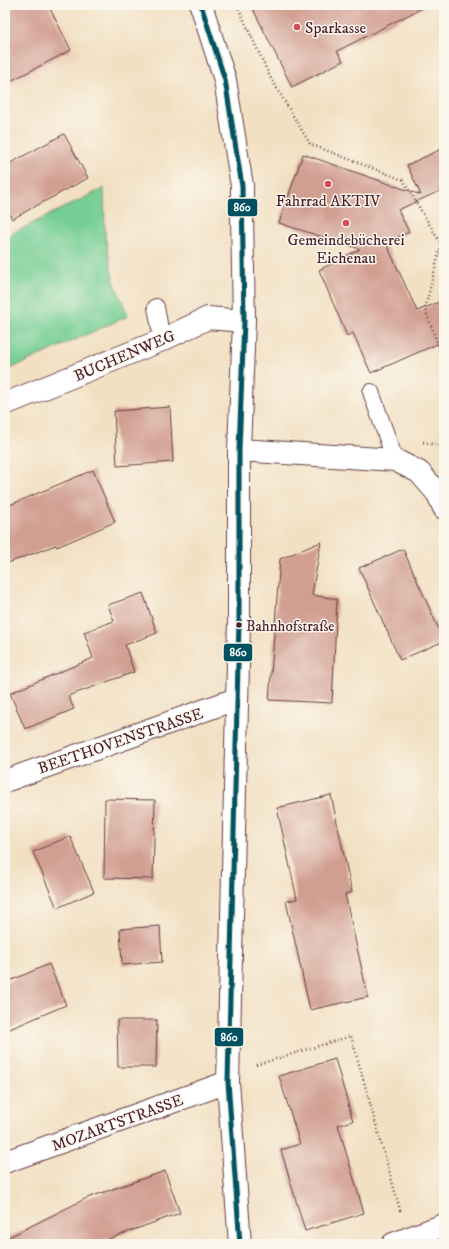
<svg xmlns="http://www.w3.org/2000/svg" width="449" height="1249" font-family="'IM FELL DW Pica',serif">
<rect width="100%" height="100%" fill="#fbf7ec"/>
<filter id="ink" filterUnits="userSpaceOnUse"><feTurbulence type="fractalNoise" baseFrequency=".025" numOctaves="2"/><feDisplacementMap in="SourceGraphic" scale="8" xChannelSelector="R" yChannelSelector="G"/><feConvolveMatrix kernelMatrix="1 2 1 2 8 2 1 2 1" color-interpolation-filters="sRGB"/></filter>
<filter id="wash" filterUnits="userSpaceOnUse"><feTurbulence type="fractalNoise" baseFrequency=".012" numOctaves="4" result="noise"/><feDisplacementMap in="SourceGraphic" scale="16" xChannelSelector="R" yChannelSelector="G"/><feGaussianBlur stdDeviation="0.9" result="paint"/><feColorMatrix in="noise" values="0 0 0 0 0 0 0 0 0 0 0 0 0 0 0 0 0 1.4 0 .05"/><feComposite in="paint" operator="in"/></filter>
<g filter="url(#wash)">
<rect width="100%" height="100%" fill="#f2e0c3"/>
<path fill="#f1d5bd" d="M5,5h49l27,49 -76,38z"/>
<path fill="#76ce94" stroke="#607660" d="M104,188l1,48 8,43 15,37 -123,55v-134z"/>
<g id="blocks">
<path fill="#d19f92" d="M5,5h43l23,45 -66,34z
M251,5h177l-91,46 6,10 -51,26z
M64,134l24,44 -76,41 -7,-14v-39z
M444,148v41l-46,21 11,22 -23,11 31,68 27,-11v41l-73,32 -18,-40 -6,3 -28,-66 41,-21 -81,-26 24,-69 118,41 -14,-30z
M170,407l3,55 -56,4 -3,-55z
M93,470l22,52 -58,25 -1,-2 -51,19v-57z
M321,542l-9,53 25,4 -5,104 -63,-3 11,-141z
M403,549l41,92 -44,19 -41,-92z
M143,593l14,40 -32,12 9,27 -66,24 6,13 -49,20 -15,-36 83,-35 -9,-26 30,-11 -6,-16z
M331,795l21,97 -7,2 23,103 -58,13 -24,-109 11,-2 -20,-91z
M105,799l50,1 -2,79 -49,-1z
M70,836l24,56 -37,16 -24,-56z
M160,926l2,36 -40,3 -2,-36z
M49,964l17,41 -61,26v-48z
M117,1020h40l-1,47h-38z
M335,1059l18,62 -15,4 26,88 -59,18 -24,-81 19,-6 -21,-68z
M165,1171l15,42 -85,31h-90v-5l82,-41z"/>
</g>
</g>
<g filter="url(#ink)">
<use href="#blocks" fill-opacity="0" stroke="#633c42" stroke-width="1"/>
<g fill="none" stroke-linecap="round" stroke-linejoin="round">
<defs>
<path id="lane" d="M156,307l6,33
M371,392l24,68"/>
<path id="street" d="M5,404l157,-64 46,-22 36,3
M239,450l156,10 24,12 19,22 6,14
M5,781l231,-82
M5,1162l223,-80
M393,1244l51,-19"/>
<path id="secondary" d="M201,5l24,75 17,106v30l2,105 -5,129v172l-11,460 12,162"/>
</defs>
<use href="#lane" stroke="#633c42" stroke-width="18"/>
<use href="#street" stroke="#633c42" stroke-width="24"/>
<use href="#secondary" stroke="#633c42" stroke-width="24"/>
<path stroke="#633c42" stroke-width="2.5" stroke-dasharray="1 3" stroke-linecap="butt" d="M237,5l33,72 40,67 93,36 38,64 -16,65 19,52
M423,442l21,5
M256,1065l95,-29 50,177"/>
<use href="#lane" stroke="#fff" stroke-width="16"/>
<use href="#street" stroke="#fff" stroke-width="22"/>
<use href="#secondary" stroke="#fff" stroke-width="22"/>
<defs>
<path id="bus-1" d="M201,5l24,75 17,106 2,135 -5,129v172l-11,460 12,162"/>
</defs>
<use href="#bus-1" stroke="#fbf7ec" stroke-width="8"/>
<use href="#bus-1" stroke="#005262" stroke-width="5"/>
</g>
</g>
<g fill="#d1495b" stroke="#fbf7ec" stroke-width="1.5">
<circle cx="297" cy="27" r="4"/>
<circle cx="328" cy="184" r="4"/>
<circle cx="346" cy="223" r="4"/>
</g>
<circle fill="#4a1f2b" stroke="#fbf7ec" stroke-width="1.5" cx="239" cy="625" r="3.5"/>
<g text-anchor="middle" stroke-width="3" stroke-linejoin="round" paint-order="stroke">
<g font-size="15" fill="#4a1f2b" stroke="#fbf7ec" text-anchor="start">
<text x="246" y="631">Bahnhofstraße</text>
</g>
<g font-size="16" fill="#4a1f2b" stroke="#fbf7ec">
<text x="305" y="33" text-anchor="start">Sparkasse</text>
<text x="328" y="206">Fahrrad AKTIV</text>
<text x="346" y="245">Gemeindebücherei<tspan x="346" dy="18">Eichenau</tspan></text>
</g>
<g font-size="16" fill="#4a1f2b" stroke="#fbf7ec">
<text transform="translate(124 355) rotate(-23)" y="6">BUCHENWEG</text>
<text transform="translate(120 740) rotate(-19)" y="6">BEETHOVENSTRASSE</text>
<text transform="translate(117 1122) rotate(-20)" y="6">MOZARTSTRASSE</text>
</g>
</g>
<g stroke="#fbf7ec" stroke-width="1.5">
<rect x="227" y="198" width="31" height="19" rx="4" fill="#005262"/>
<rect x="223" y="643" width="30" height="19" rx="4" fill="#005262"/>
<rect x="214" y="1027" width="30" height="20" rx="4" fill="#005262"/>
</g>
<g font-size="11" text-anchor="middle" font-weight="bold" fill="#fff">
<text x="242" y="211">860</text>
<text x="238" y="656">860</text>
<text x="229" y="1041">860</text>
</g>
<rect width="449" height="1249" fill="none" stroke="#fbf7ec" stroke-width="20"/>
</svg>
